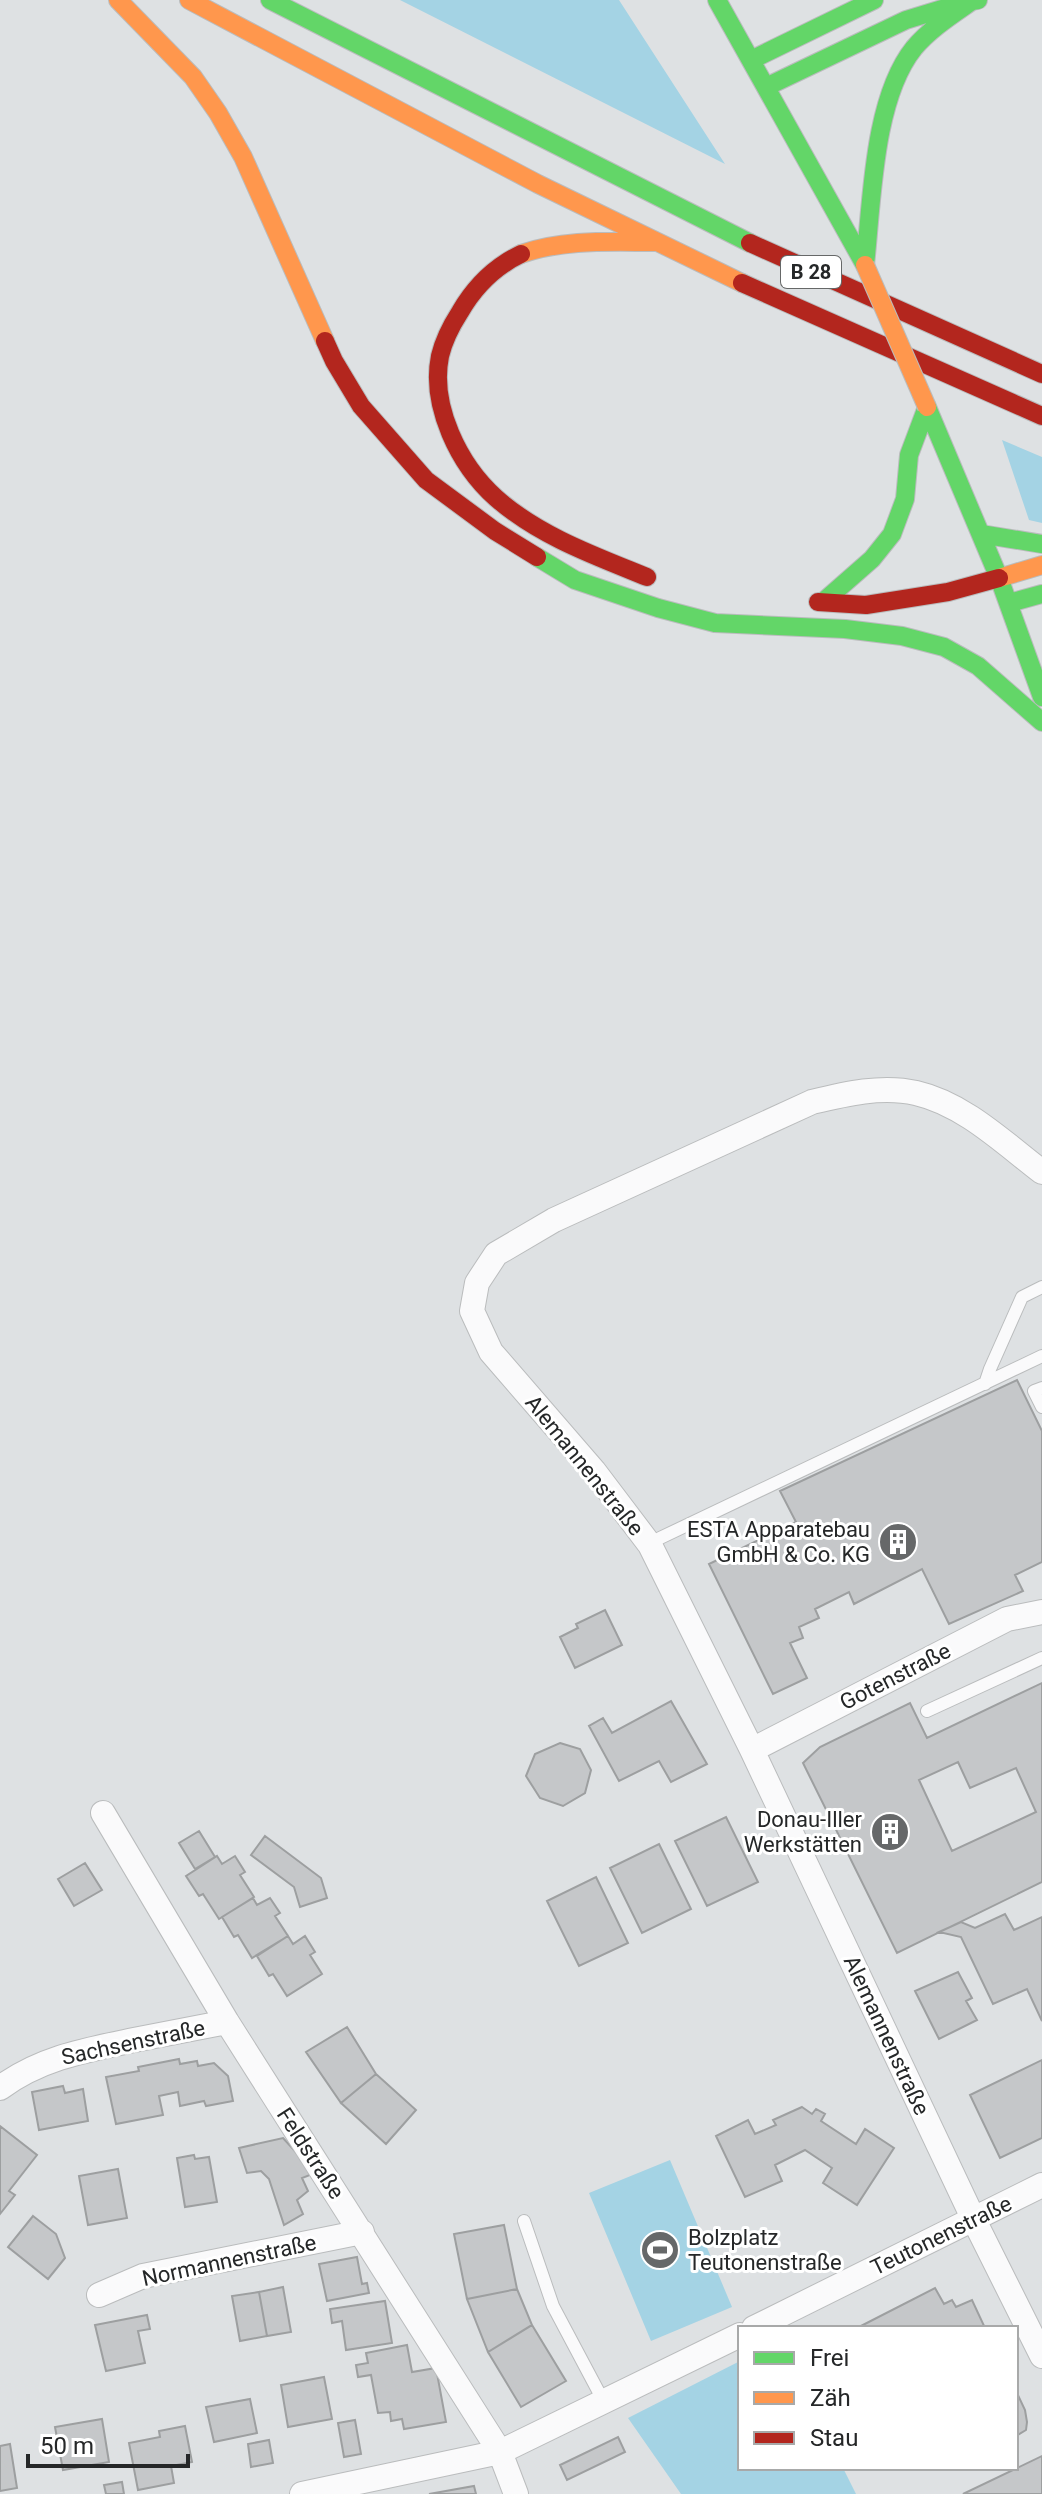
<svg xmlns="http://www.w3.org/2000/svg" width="1042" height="2494" font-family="Roboto,sans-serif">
<rect width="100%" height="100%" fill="#dee1e3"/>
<path fill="#a4d3e4" d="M400,0h219l106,164z
M1002,440l40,17v66l-13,-3z
M670,2160l62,147 -81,34 -62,-148z
M740,2361v107h103l13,26h-175l-53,-76z"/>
<path fill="#c5c7c9" stroke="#9d9fa0" stroke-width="2" fill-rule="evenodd" d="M1017,1380l25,51v131l-27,13 8,16 -74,33 -27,-55 -68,35 -5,-12 -34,17 4,9 -20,9 4,11 -13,5 17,35 -34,16 -64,-130 87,-42 -16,-31z
M605,1610l17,35 -47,23 -15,-31 18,-9 -2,-4z
M1042,1683v199l-145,71 -94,-190 17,-16 90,-44 17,35zM958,1762l12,26 46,-20 20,44 -84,39 -33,-71z
M671,1701l36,63 -36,18 -12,-21 -40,20 -30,-55 14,-8 9,15z
M560,1743l20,6 11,21 -6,23 -22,13 -23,-8 -14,-22 9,-22z
M726,1817l32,65 -51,24 -32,-65z
M199,1831l16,26 -20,12 -16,-26z
M265,1836l56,42 6,20 -27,9 -6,-20 -43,-32z
M659,1844l32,65 -49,24 -32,-65z
M217,1856l5,8 13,-8 10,16 -5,3 14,22 -35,22 -16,-25 -4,2 -13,-20z
M85,1863l17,27 -28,16 -16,-27z
M596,1877l32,66 -49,23 -32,-65z
M253,1898l4,7 13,-7 10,15 -5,3 13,20 -36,22 -14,-23 -4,2 -12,-20z
M1005,1914l9,16 28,-13v104l-15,-32 -34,15 -32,-67 -22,-5 22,-10 14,6z
M288,1936l5,8 12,-8 10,16 -5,3 12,19 -35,22 -14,-22 -4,2 -12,-20z
M958,1972l14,26 -6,3 11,19 -38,19 -24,-48z
M347,2027l29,47 -35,29 -35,-51z
M179,2059l1,5 17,-3 1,5 16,-3 14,13 5,25 -27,5 -2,-5 -24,5 -2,-14 -19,4 4,19 -47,9 -10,-47 33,-6 -1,-4z
M1042,2060v78l-42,20 -30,-63z
M376,2074l40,36 -30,34 -45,-41z
M63,2086l2,7 18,-4 5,32 -49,9 -7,-38z
M802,2107l10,7 4,-5 9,5 -4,7 35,23 9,-15 29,19 -37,57 -34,-22 9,-15 -27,-18 -30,15 7,16 -37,16 -29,-61 32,-16 7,14 21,-9 -3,-5z
M0,2126l37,29 -28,36 6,4 -15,19z
M283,2138l21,23 6,14 -8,3 6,13 -11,9 6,14 -19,11 -15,-46 -8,-8 -14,2 -8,-25z
M194,2155l1,4 14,-2 8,45 -32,5 -8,-49z
M118,2169l9,49 -39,7 -9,-49z
M33,2216l23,18 9,24 -17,21 -40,-32z
M504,2225l13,64 -50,10 -13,-65z
M357,2257l5,27 5,-1 2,10 -42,8 -8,-37z
M283,2287l8,45 -24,4 -8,-44z
M935,2288l9,16 8,-4 4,7 16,-7 13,28h-128z
M517,2289l15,36 -44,27 -21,-53z
M259,2292l8,44 -27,5 -8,-45z
M385,2301l7,42 -46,7 -4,-29 -10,2 -2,-14z
M147,2315l3,14 -12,2 7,32 -39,8 -11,-46z
M532,2325l34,56 -45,26 -33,-55z
M407,2345l5,27 24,-4 10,54 -42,7 -2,-10 -11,2 -1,-9 -12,1 -7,-38 -13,2 -2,-12 12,-2 -2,-10z
M324,2377l8,42 -44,8 -7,-42z
M1016,2391l9,19 2,12 -1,8 -10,6z
M250,2399l7,34 -43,9 -8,-35z
M102,2419l7,43 -46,8 -8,-43z
M355,2420l6,34 -17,3 -6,-34z
M185,2426l7,36 -21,4 3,17 -36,7 -9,-47 31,-6 -1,-6z
M618,2437l7,15 -58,28 -7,-15z
M269,2440l4,23 -22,4 -3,-23z
M10,2444l7,44 -17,3v-45z
M1042,2456v38h-79z
M122,2482l2,12h-18l-2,-9z
M474,2486l2,8h-47z"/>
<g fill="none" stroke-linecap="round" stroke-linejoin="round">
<defs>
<path id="lane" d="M985,1384l5,-15 32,-72 20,-10
M1042,1388l-8,3 8,16
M650,1545l10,-7 382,-182
M927,1711l115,-53
M524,2221l29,85 51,96"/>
<path id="street" d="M1042,1172c-38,-29 -78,-68 -126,-79 -34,-8 -71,1 -104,9l-258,118 -58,34 -19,29 -5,28 19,41 103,119 56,74 102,205 221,468 69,138
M752,1750l255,-131 35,-7
M103,1813l124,209 273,430 16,42
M0,2088c40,-30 86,-38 134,-48 31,-6 62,-12 93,-18
M99,2295l44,-19 219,-44
M754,2328l288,-143
M302,2494l198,-42 240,-117"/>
<path id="fast" d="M270,0l480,243
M717,0l148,265
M751,60l123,-60
M766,87l140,-67 46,-14
M865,265c7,-63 8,-166 49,-217 16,-19 38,-33 58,-47l6,-1
M927,407l72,171 43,119
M981,534l61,10
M537,557l38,23 83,28 57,15 130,6 57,7 42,11 34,19 64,56
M823,602l49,-43 20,-25 13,-35 4,-44 18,-48
M1009,603l33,-9"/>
<path id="slow" d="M118,0l75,77 25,36 25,44 82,184
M189,0l349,184 204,99
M521,254c43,-15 89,-12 134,-12
M999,578l43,-13"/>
<path id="jam" d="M750,243l292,131
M521,254c-27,13 -46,32 -61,58 -9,14 -16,27 -20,44 -10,50 19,109 56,142 43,38 99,58 151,79
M742,283l300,133
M325,341l9,20 27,45 65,74 69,51 42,26
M818,602l48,3 82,-13 51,-14"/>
</defs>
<use href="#lane" stroke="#babcbd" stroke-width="14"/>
<use href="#street" stroke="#babcbd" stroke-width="26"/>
<use href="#fast" stroke="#babcbd" stroke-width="20"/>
<use href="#slow" stroke="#babcbd" stroke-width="20"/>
<use href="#jam" stroke="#babcbd" stroke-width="20"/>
<use href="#lane" stroke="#fafafb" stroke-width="12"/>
<use href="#street" stroke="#fafafb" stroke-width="24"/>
<use href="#fast" stroke="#63d668" stroke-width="18"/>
<use href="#slow" stroke="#ff974d" stroke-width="18"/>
<use href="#jam" stroke="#b3261e" stroke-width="18"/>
<defs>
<path id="slow-bridge" d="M865,265l62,142"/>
</defs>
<use href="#slow-bridge" stroke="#babcbd" stroke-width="20" stroke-linecap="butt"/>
<use href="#slow-bridge" stroke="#ff974d" stroke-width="18"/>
</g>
<defs>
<symbol id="building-disc" viewBox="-11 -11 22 22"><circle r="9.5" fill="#666869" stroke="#fff"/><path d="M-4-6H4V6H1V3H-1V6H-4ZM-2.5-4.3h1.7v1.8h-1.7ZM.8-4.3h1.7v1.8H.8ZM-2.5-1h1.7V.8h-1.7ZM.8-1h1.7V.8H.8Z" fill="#fff"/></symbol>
<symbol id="stadium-disc" viewBox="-11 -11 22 22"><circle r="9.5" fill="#666869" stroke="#fff"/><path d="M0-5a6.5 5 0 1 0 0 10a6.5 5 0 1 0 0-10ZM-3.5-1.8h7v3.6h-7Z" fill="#fff"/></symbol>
</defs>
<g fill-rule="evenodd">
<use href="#building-disc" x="876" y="1520" width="44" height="44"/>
<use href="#building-disc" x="868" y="1810" width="44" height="44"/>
<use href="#stadium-disc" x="638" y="2228" width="44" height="44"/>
</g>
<g text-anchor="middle" stroke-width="6" stroke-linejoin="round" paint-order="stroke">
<rect fill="#fff" stroke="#666868" stroke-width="2" x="781" y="256" width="60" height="32" rx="6"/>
<g font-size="20" font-weight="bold" fill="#252728">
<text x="811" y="279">B 28</text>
</g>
<g font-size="22" fill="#252728" stroke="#fff">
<text transform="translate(585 1465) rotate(51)" y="8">Alemannenstraße</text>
<text transform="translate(895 1676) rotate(-27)" y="8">Gotenstraße</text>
<text transform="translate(887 2035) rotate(65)" y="8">Alemannenstraße</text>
<text transform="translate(133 2042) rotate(-12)" y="8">Sachsenstraße</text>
<text transform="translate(311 2153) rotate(57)" y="8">Feldstraße</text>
<text transform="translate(941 2235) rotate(-26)" y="8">Teutonenstraße</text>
<text transform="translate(229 2260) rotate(-12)" y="8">Normannenstraße</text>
</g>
<g font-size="22" fill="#252728" stroke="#fff" text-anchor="end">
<text x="870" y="1537">ESTA Apparatebau<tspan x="870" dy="25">GmbH &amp; Co. KG</tspan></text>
<text x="862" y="1827">Donau-Iller<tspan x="862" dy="25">Werkstätten</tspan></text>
<text x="688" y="2245" text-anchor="start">Bolzplatz<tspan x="688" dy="25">Teutonenstraße</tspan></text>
</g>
</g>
<rect x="738" y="2326" width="280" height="144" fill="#ffffff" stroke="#a8a9a9" stroke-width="2"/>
<rect x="754" y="2352" width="40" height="12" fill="#63d668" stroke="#a8a9a9" stroke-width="2"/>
<text x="810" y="2366" font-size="24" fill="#252728">Frei</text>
<rect x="754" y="2392" width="40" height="12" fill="#ff974d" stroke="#a8a9a9" stroke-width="2"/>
<text x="810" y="2406" font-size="24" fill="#252728">Zäh</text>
<rect x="754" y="2432" width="40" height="12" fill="#b3261e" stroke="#a8a9a9" stroke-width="2"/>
<text x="810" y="2446" font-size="24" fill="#252728">Stau</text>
<path d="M28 2454v12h160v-12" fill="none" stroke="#252728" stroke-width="4"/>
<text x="40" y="2454" font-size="24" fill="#252728" stroke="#ffffff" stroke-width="6" paint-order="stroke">50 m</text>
</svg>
